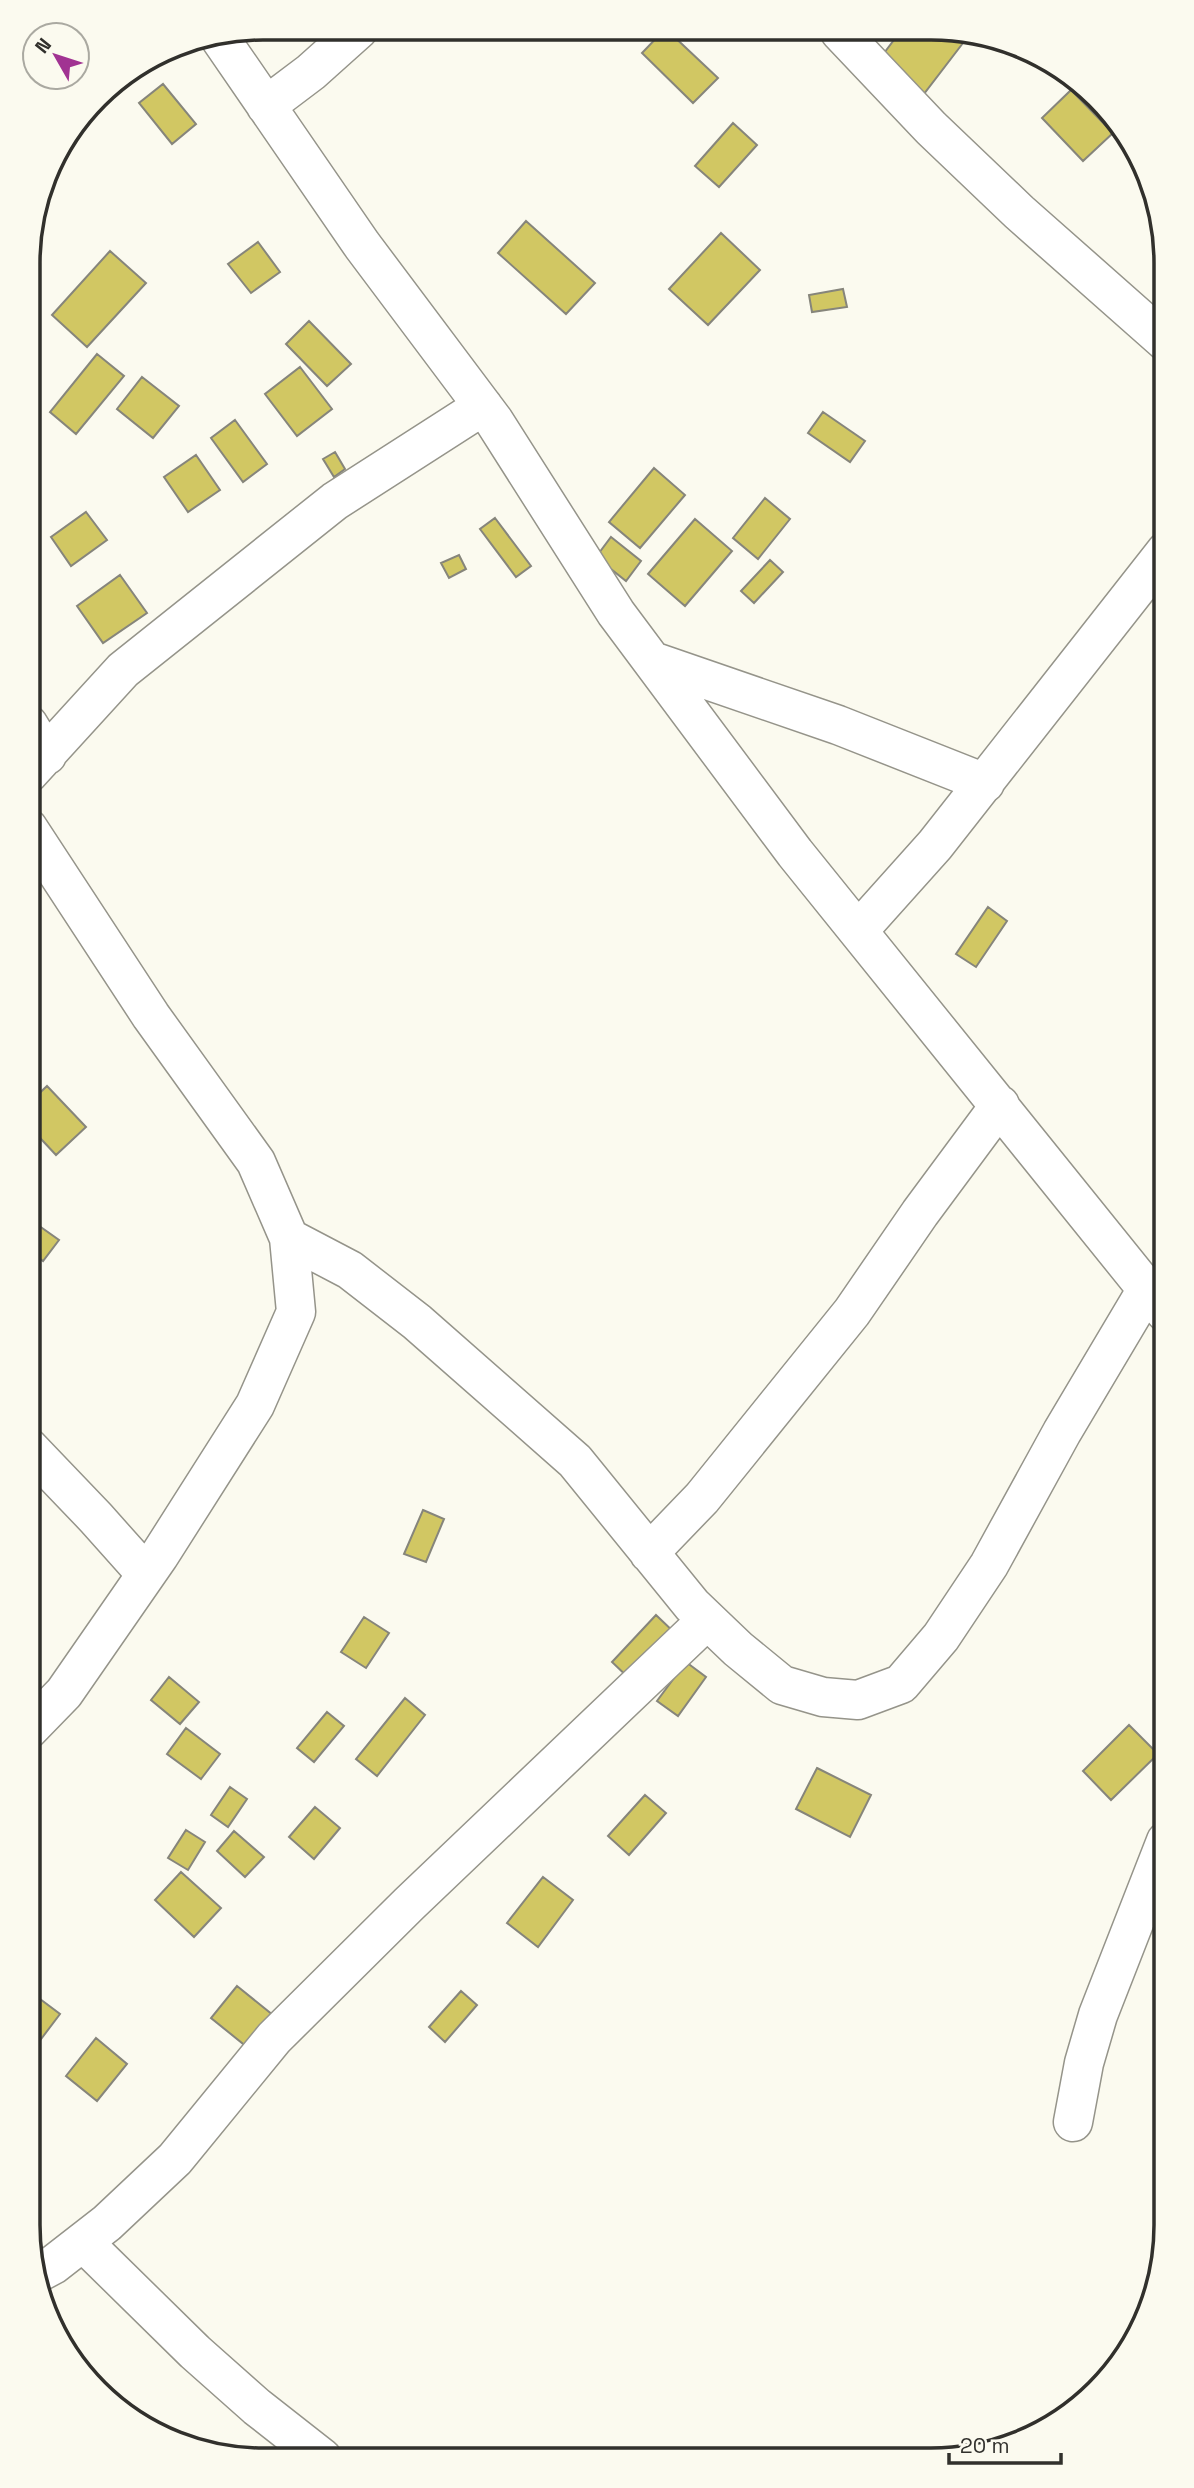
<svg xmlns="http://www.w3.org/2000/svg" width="1194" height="2488" font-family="'Space Grotesk',sans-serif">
<rect width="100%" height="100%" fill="#fbfaef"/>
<path fill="#d1c763" stroke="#86857b" stroke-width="2" d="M664,30l4,1 50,47 -25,25 -51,-50z
M900,32h50l13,11 -43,56 -45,-34z
M163,84l33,40 -24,20 -33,-41z
M1071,90l42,43 -30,28 -41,-43z
M733,123l24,22 -38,42 -24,-21z
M526,221l69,62 -29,31 -68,-61z
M721,233l39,37 -52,55 -39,-36z
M258,242l22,30 -29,21 -23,-29z
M110,251l36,32 -59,64 -35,-32z
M843,289l4,18 -35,5 -3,-17z
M309,321l42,43 -24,22 -41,-42z
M97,354l27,22 -48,58 -26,-22z
M300,367l32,42 -35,27 -32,-42z
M142,377l37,29 -26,32 -36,-29z
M823,412l42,29 -15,21 -42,-29z
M235,420l32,44 -24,18 -32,-44z
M335,452l10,17 -11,8 -11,-18z
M196,455l24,35 -32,22 -24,-35z
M654,468l31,27 -45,53 -31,-26z
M765,498l25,21 -32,40 -25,-21z
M86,512l21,28 -36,26 -20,-29z
M495,518l36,48 -15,11 -36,-48z
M695,519l37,32 -47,55 -37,-32z
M611,537l30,24 -15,20 -30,-24z
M459,555l7,14 -17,9 -8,-15z
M770,560l13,12 -29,31 -13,-12z
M120,575l27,38 -44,30 -26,-37z
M988,907l19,14 -31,46 -20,-13z
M1166,938v19l-9,-6z
M47,1086l39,41 -30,28 -28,-30v-21z
M28,1218l31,22 -16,21 -15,-11z
M423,1510l21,9 -18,43 -22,-8z
M656,1615l21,20 -44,47 -21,-20z
M364,1617l25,16 -23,35 -25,-16z
M686,1662l20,15 -28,39 -21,-15z
M169,1677l30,25 -19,22 -29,-24z
M405,1698l20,17 -48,61 -21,-17z
M327,1712l17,14 -30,36 -17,-14z
M1129,1725l29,29 -47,46 -28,-29z
M186,1728l34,26 -19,25 -34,-25z
M817,1768l54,27 -21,42 -54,-28z
M230,1787l17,12 -19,28 -17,-12z
M645,1795l21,18 -37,42 -21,-19z
M315,1807l25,21 -26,31 -25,-22z
M186,1830l19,12 -17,28 -20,-12z
M234,1831l30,26 -19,20 -28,-26z
M181,1872l40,36 -27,29 -39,-37z
M543,1877l30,23 -35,47 -31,-24z
M237,1986l47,38 -26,32 -47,-38z
M28,1990l32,24 -31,41 -1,-1z
M461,1991l16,14 -32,37 -16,-15z
M96,2038l31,26 -30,37 -31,-25z"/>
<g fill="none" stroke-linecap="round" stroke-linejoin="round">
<defs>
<path id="minor" d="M840,32l91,96 88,84 147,130
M219,37l143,208 132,176 122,192 179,240 371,460
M266,106l45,-34 48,-43
M652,661l186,64 147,58
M28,724l19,31
M28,774l95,-104 212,-169 148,-95
M858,931l77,-86 231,-294
M289,1238l61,32 67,52 158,139 117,144 46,44 44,36 41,12 35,3 43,-16 40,-47 48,-72 73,-133 85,-143
M28,1447l68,71 50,56
M649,1553l53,-55 150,-186 68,-99 80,-108
M28,1730l36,-37 95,-137 96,-151 41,-93 -7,-74 -33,-76 -105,-146 -123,-188
M1073,2122l11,-59 14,-48 68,-174
M83,2242l112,110 62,55 65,51
M36,2274l17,-9 54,-42 68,-64 99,-121 135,-134 298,-284"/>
</defs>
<use href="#minor" stroke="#95948a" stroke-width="41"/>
<use href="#minor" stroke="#fff" stroke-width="38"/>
</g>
<path d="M0 0H1194V2488H0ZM263 40H931A223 223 0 0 1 1154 263V2225A223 223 0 0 1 931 2448H263A223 223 0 0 1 40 2225V263A223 223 0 0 1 263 40Z" fill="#fbfaef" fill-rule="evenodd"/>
<path fill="none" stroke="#31302c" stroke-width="3.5" d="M263 40H931A223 223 0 0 1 1154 263V2225A223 223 0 0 1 931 2448H263A223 223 0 0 1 40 2225V263A223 223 0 0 1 263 40Z"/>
<g transform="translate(56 56) rotate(309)"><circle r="33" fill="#fbfaef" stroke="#aaa9a1" stroke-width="2"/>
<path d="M0-5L12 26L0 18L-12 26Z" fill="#a13392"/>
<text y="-10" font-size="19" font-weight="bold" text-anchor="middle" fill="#31302c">N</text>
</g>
<path d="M949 2453v10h112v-10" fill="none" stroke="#31302c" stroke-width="3.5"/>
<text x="960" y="2453" font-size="21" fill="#31302c" stroke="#fbfaef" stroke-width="5" paint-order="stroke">20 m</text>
</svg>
